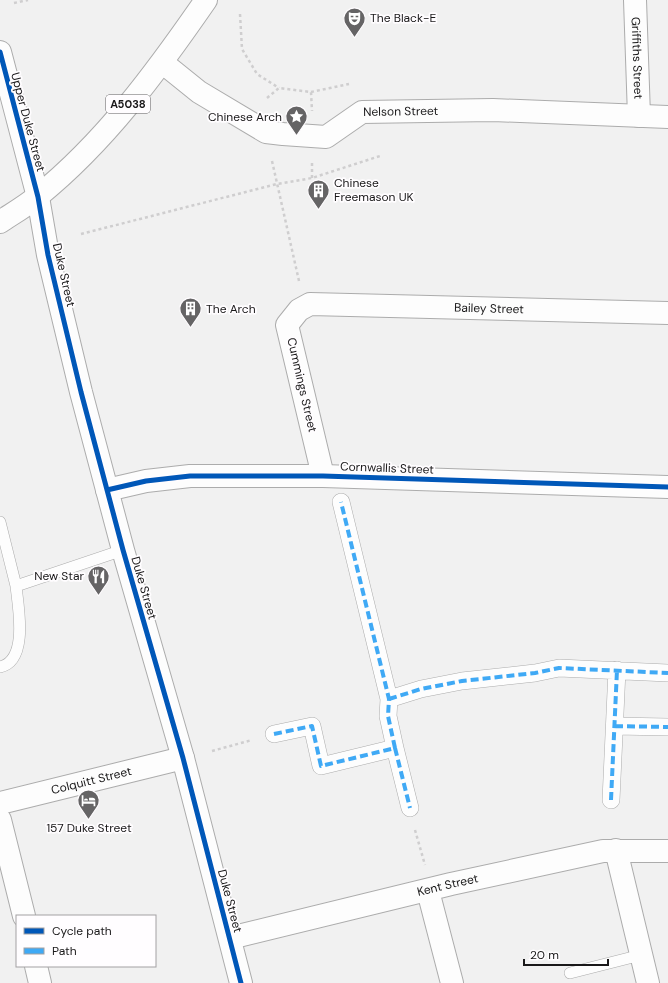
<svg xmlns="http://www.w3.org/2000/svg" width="668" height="983" font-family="'DM Sans',sans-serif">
<rect width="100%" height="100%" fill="#f1f1f1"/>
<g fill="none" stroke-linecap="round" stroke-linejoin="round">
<defs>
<path id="service" d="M0,522l16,64
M0,667c29,-6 18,-61 16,-81l107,-36
M570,973l71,-18"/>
<path id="pedestrian" d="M389,699l32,-10 41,-8 73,-8 24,-5 109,5
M615,726l53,1
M274,734l38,-8 9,40 74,-18 -7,-32 1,-17 -48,-197
M395,748l15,60
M611,800l6,-130"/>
<g id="minor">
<path id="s1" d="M635,0l4,116"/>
<path id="s2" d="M163,63l36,29 67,40 17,2 43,3 36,-25 131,-2 175,7"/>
<path id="s3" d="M323,476l-36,-151 12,-15 11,-6 358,9"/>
<path d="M107,490l39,-9 44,-5h133l345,11"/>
<path id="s4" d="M0,803l183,-45"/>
<path d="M0,820l24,96"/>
<path d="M616,850l32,133"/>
<path d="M428,891l24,92"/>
<path id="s5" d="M230,938l221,-54 152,-33h65"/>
<path d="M36,966l4,17"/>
</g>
<path id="tertiary" d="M0,52l38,145 10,58 33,137 42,158 60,208 58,225"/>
<path id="primary" d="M0,222c12,-8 26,-16 38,-26 67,-54 119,-125 168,-196"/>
</defs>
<use href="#service" stroke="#acacac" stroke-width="12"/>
<use href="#pedestrian" stroke="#acacac" stroke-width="18"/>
<use href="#minor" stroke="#acacac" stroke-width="24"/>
<use href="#tertiary" stroke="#acacac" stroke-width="24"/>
<use href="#primary" stroke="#acacac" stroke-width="24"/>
<path stroke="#cfcecf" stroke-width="2.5" stroke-dasharray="3 3" stroke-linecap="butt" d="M14,3l14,-3
M240,14l2,35 15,25 22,14
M311,92l38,-8
M267,98l12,-10 32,4 1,19
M272,161l27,120
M312,178v-18
M81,234l196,-50 35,-6 68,-22
M212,751l40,-11
M415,830l10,35"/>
<use href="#service" stroke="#fdfdfd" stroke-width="11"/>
<use href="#pedestrian" stroke="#fdfdfd" stroke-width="17"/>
<use href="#minor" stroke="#fdfdfd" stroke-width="22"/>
<use href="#tertiary" stroke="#fdfdfd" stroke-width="22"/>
<use href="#primary" stroke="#fdfdfd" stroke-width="22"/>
<path stroke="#3fa9f5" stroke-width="4" stroke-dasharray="8 4" stroke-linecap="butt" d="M389,699l32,-10 41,-8 73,-8 24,-5 109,5
M615,726l53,1
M274,734l38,-8 9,40 74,-18 -7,-32 1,-17 -48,-197
M395,748l15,60
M611,800l6,-130"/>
<defs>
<path id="cycleway" d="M0,52l38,145 10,58 33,137 42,158 60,208 58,225
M107,490l39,-9 44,-5h133l345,11"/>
</defs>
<use href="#cycleway" stroke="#fffdff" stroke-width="8"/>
<use href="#cycleway" stroke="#0057b8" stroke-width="5"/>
</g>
<defs>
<symbol id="theatre-pin" viewBox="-11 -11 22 30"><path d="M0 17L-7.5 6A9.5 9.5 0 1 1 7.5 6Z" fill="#656465" stroke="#fffdff"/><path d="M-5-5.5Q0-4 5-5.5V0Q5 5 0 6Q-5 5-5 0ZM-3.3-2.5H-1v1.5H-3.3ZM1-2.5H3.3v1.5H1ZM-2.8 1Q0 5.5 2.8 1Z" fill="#fff"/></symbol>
<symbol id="sight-pin" viewBox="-11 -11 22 30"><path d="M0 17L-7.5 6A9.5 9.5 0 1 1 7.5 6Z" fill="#656465" stroke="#fffdff"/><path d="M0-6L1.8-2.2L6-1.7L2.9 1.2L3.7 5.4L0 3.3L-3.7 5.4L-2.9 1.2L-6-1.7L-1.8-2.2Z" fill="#fff"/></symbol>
<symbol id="building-pin" viewBox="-11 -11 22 30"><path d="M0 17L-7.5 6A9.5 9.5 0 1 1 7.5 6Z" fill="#656465" stroke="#fffdff"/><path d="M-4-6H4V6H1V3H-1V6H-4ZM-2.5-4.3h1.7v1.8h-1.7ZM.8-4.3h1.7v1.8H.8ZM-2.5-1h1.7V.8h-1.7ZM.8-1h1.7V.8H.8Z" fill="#fff"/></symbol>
<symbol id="restaurant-pin" viewBox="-11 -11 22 30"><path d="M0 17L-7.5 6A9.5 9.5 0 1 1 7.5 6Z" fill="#656465" stroke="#fffdff"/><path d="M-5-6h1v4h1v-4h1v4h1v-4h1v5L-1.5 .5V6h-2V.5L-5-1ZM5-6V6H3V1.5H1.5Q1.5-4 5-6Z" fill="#fff"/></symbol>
<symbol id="hotel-pin" viewBox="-11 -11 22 30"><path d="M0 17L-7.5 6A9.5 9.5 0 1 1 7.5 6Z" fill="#656465" stroke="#fffdff"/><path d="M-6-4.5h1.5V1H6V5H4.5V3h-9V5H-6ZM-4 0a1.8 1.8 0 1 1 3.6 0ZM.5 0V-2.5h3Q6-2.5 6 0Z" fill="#fff"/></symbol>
</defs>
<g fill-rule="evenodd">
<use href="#theatre-pin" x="342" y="6" width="25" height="34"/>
<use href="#sight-pin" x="284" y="104" width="25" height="34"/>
<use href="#building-pin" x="306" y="178" width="25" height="34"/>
<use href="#building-pin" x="178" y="296" width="25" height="34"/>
<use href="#restaurant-pin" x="86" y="564" width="25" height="34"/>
<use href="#hotel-pin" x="76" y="788" width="25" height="34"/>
</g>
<g text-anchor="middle" stroke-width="3.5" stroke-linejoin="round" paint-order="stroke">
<rect fill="#fffdff" stroke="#5e5d5e" stroke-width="1" x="106" y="95" width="44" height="18" rx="3"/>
<g font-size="11" font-weight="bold" fill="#191819">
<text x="128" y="108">A5038</text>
</g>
<g font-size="12" fill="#191819" stroke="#fffdff" text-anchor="start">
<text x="370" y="22">The Black-E</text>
<text x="282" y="121" text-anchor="end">Chinese Arch</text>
<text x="334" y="187">Chinese<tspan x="334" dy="14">Freemason UK</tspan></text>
<text x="206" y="313">The Arch</text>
<text x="84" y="580" text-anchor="end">New Star</text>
<text x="89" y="832" text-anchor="middle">157 Duke Street</text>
</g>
<g font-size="12" fill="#191819" stroke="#fffdff">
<text dy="4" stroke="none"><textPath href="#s1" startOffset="58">Griffiths Street</textPath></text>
<text dy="4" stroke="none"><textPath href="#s2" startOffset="267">Nelson Street</textPath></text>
<text transform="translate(28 122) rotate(75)" y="4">Upper Duke Street</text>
<text transform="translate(64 275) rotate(77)" y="4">Duke Street</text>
<text dy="4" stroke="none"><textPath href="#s3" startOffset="366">Bailey Street</textPath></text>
<text transform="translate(302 385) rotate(77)" y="4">Cummings Street</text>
<text transform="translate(387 468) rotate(2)" y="4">Cornwallis Street</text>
<text transform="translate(144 588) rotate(74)" y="4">Duke Street</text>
<text dy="4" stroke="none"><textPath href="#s4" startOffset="94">Colquitt Street</textPath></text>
<text dy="4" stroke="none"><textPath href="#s5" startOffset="224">Kent Street</textPath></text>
<text transform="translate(230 901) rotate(75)" y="4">Duke Street</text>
</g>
</g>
<rect x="16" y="915" width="140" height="52" fill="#fffdff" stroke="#a3a1a3"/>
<rect x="24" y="928" width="20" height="6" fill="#0057b8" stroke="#a3a1a3"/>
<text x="52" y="935" font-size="12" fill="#191819">Cycle path</text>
<rect x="24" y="948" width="20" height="6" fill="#3fa9f5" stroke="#a3a1a3"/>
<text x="52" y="955" font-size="12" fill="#191819">Path</text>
<path d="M524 959v6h84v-6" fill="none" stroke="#191819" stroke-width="2"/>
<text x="530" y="959" font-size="12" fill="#191819" stroke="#fffdff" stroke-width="3" paint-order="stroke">20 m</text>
</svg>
